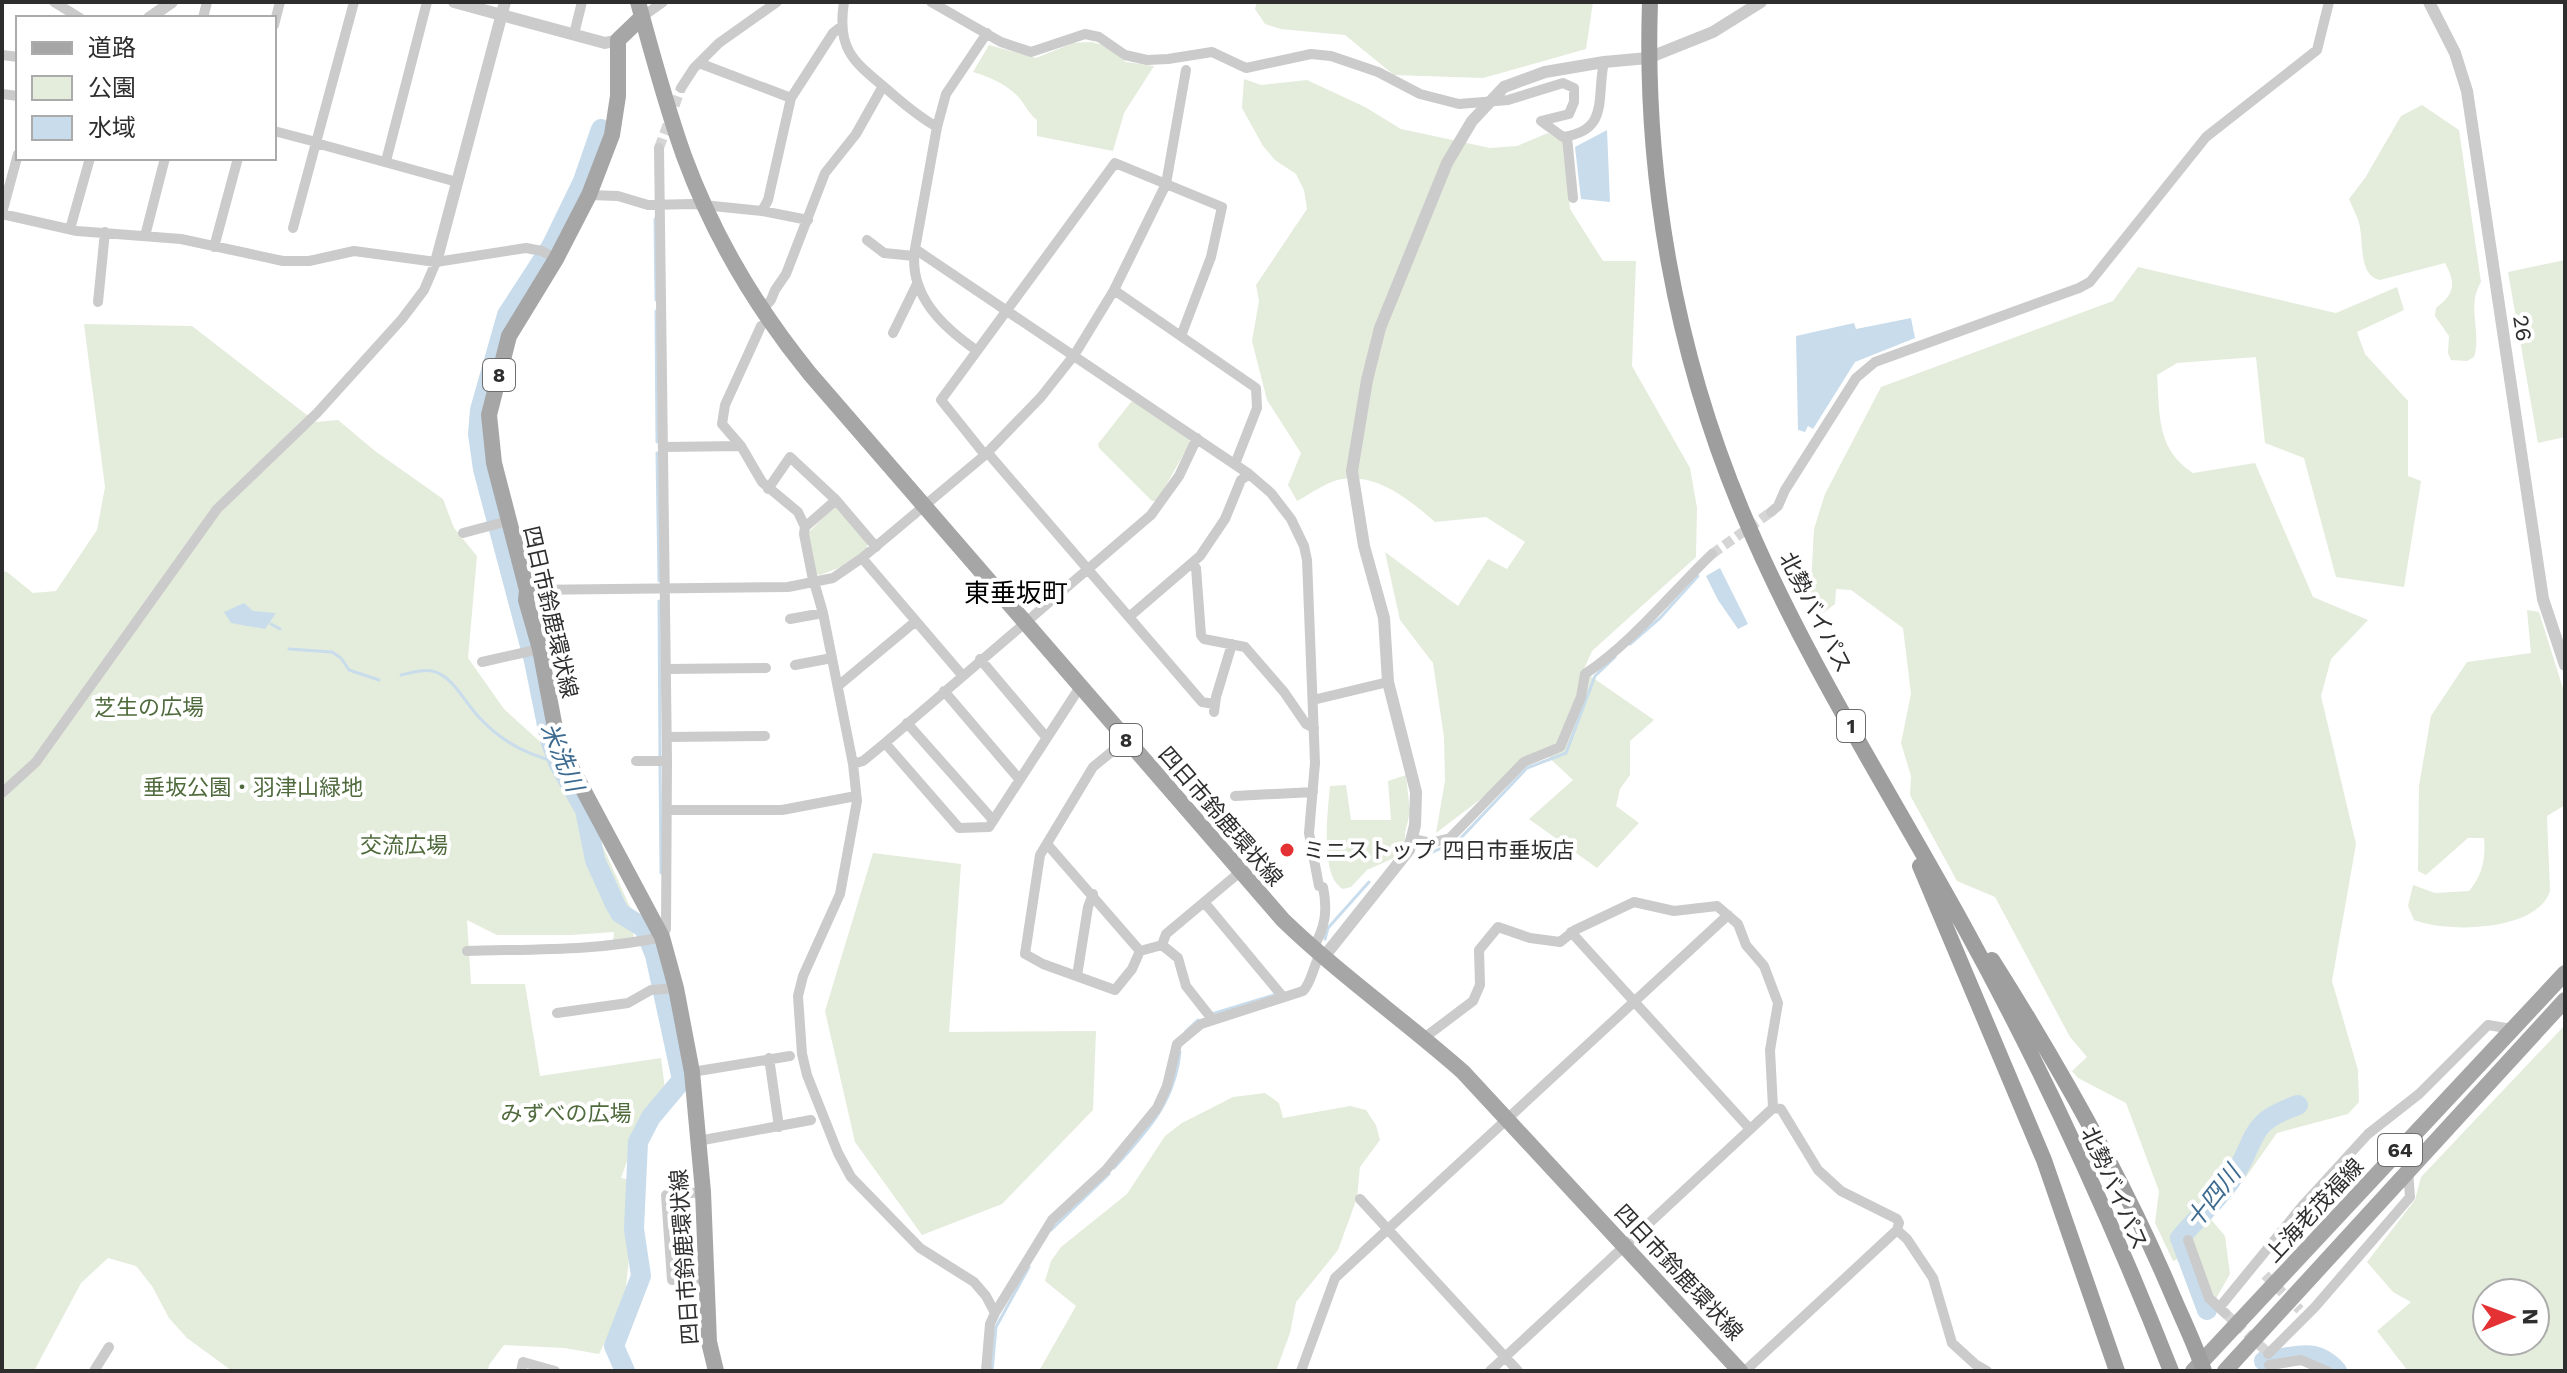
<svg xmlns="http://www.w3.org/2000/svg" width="2567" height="1373" font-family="'Work Sans','Noto Sans JP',sans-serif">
<rect width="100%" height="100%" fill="#fff"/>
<path fill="#e4ecdc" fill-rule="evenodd" d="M1257,2h336l-7,47 -103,29 -89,-3 -49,-40 -64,-6 -16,-5 -10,-15z
M1091,42l13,3 22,17 28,4 -30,47 -11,38 -76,-15v-16c-8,-6 -11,-14 -17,-21 -10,-13 -32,-23 -47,-27l16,-27 47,13 37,-15z
M1244,79l17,6 46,-5 58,27 36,22 89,19 27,-2 31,-13 15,9 7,67 33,52h33l-4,105 58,102 7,40 -1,49 -104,94 -9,20 71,49 -24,21v34l-10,14 -4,17 23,17 -42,45 -68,-49 44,-39 -30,-28 -107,81 9,-52 -1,-44 -11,-74 -33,-43 -15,-68 73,54 30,-47 19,10 18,-27 -39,-25 -51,5c-25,-22 -58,-49 -93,-43 -14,2 -32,15 -45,22l-9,-16 13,-32 -34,-53 -15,-59 7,-40 -3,-16 51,-76 -3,-19 -8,-16 -21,-14 -12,-14 -21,-38z
M2422,105l37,25 22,152c-15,24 1,51 -7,75l-7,4 -16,-1 -3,-7 1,-17 -14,-20 1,-8c19,-14 20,-25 9,-45l-65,17c-22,-4 -16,-39 -21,-57 -2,-8 -7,-16 -10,-24l16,-21 36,-62z
M2565,260v177l-27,6 -30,-171z
M2138,267l198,46 61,-26 7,23 -47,22 8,22 43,47v75l13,5 -17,106 -68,-10 -32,-119 -39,-15 -9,-86 -79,6 -20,12c3,40 -1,74 36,98l62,-10 58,134 55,23 -37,39 -10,37 35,148 -24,137 26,89 1,32 -11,12 -71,19 -34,48h-8l-24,20 -2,16 16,19 5,38 -20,35 -28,-52 -9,4 -18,-38 4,-32 -33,-88 -48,-25 -6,-7 15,-14 -17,-20 -75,-140 -38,-16 -47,-86 1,-19 -10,-33 10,-49 -8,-66 -52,-38 -15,-1 -1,15 -12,9 -13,-9 4,-75 11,-35 56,-107 232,-86z
M84,324l108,2 124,96 22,-2 37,31 68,48 11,29 23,28 -9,102 36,51 43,39 24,27 58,130 6,9 11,9 -13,8 1,10 -21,3 1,-12 -43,3h-74l-30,-15 4,64h54l15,92 121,-18 4,31 -31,53 -13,36 11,2 -3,78 -8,77 -12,-1 -10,20 -35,-6 -60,-3 -15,20 -1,6h-256l-45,-33 -18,-20 -17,-32 -16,-20 -28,-8 -27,25 -47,88h-32v-141l2,-2 -2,-6v-651l5,1 26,21 23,-2 41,-61 8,-43z
M1136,401l53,37 1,5 -33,58h-5l-53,-53 -1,-4 33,-42z
M833,508h5l29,34v6l-23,18 -24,9 -5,-2 -7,-40z
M2527,610l12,2 26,83v110l-18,11 3,75c-13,41 -103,42 -136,29l-6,-14 5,-21 22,8 34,-2c13,-15 17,-33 15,-53h-16l-42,37 -8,-4 1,-85 12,-70 36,-54 64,-9z
M1406,775l4,37 -5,21v20l-38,17 -16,17 -8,2c-24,-13 -15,-79 -13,-103l16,-1 5,35h40l-3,-39z
M873,853l88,11 -12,168 147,-1 -3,79 -91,94 -80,31 -67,-93 -30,-131z
M2565,1025v346h-157l-31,-40 34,-29 -18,-10 -26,-30 48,-62 6,-23zM2487,1293h48v48h-48z
M1265,1093l14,10 4,15 67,-12 16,4 10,15 4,15 -20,27 -3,31 -19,52 -42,52 -6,31 -14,38h-237l37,-65 -31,-25 6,-20 10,-14 66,-53 38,-58 17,-13 51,-26z"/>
<path fill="#c8dceb" d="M1607,130l3,72 -29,-3 -6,-52z
M1911,318l4,20 -60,24 -42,67 -5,-3 -3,6 -7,-2 -2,-94 58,-13 2,6z
M1720,568l28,56 -10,5 -20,-29 -12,-24z
M244,603l9,8 23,2 -11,16 -34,-6 -7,-11z"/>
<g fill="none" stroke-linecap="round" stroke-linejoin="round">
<path stroke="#c8dceb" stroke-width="3" d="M655,219l1,81
M656,311l1,131
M657,453l2,128
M659,601l1,156
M271,624l9,5
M1630,644l30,-26 38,-42
M289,649l43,3 9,6 8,12 30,10
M401,675c10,-2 21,-6 31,-4 20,4 32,30 45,44 22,25 49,40 81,47
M660,765l1,108
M1422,857l37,-17 68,-72 39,-15 29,-77 20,-19
M1325,939l3,-11 41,-46
M1212,1014l62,-19
M1186,1031l12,-11
M1114,1168c33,-37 60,-64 66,-116
M1051,1230l58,-56
M992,1371l4,-44 33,-60"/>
<path stroke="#c8dceb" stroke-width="20" d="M601,129l-18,52 -32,66 -44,68 -27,95 -2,24 5,35 51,192 16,79 8,22 27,48 10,50 20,44 5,9 24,15 11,27 27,125 -31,37 -13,25 -4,87 7,47 -27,70 11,25
M2207,1310l-27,-72c17,-20 40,-40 54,-62 25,-41 13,-53 64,-71
M2264,1361c26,-2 50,-17 73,10"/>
<path stroke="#d5d5d5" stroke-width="10" stroke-dasharray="10 5" stroke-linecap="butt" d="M659,148l22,-60
M1712,554l59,-42
M2265,1275l35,35
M2225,1313l41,38"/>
<path stroke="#cbcbcb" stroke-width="10" d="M54,2l26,16
M844,2c-8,50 12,61 46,90 15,13 29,25 47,35l-22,122 334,225 22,19 20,26 13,27 3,14 8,203 -6,70 10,53 4,1c5,24 2,41 -10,61
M931,2l70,40 30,10 54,-18 14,3 26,18 22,5 21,-1 44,-7 34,16 65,-14 20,2 47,16 42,22 39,10 49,-4 55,-17 11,5v14l-5,12 -28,7 22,16c47,-7 33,-39 41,-75
M642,17l21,-15
M203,18l4,-16
M274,25l6,-23
M574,34l8,-32
M2,55l16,2
M699,63l92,35
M681,88l13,-20 25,-25 58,-41
M2,94l16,2
M937,127l9,-33 41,-61
M274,131l42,11
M1567,137l6,61
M316,143l141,39
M386,161l41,-159
M589,195l29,1 30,9 45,-1 69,7 46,9
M762,211l6,-11 23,-102 42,-65 9,-7
M2,213l16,-59
M2,214l75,17 104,8 102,22h26l45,-10 82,11 90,-14 16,3 14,8
M293,228l61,-226
M70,229l20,-71
M145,236l20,-78
M867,240l17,13 30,3
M214,247l24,-89
M915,249c-7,46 28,78 61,101
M1114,290l142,98 1,20 -22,56
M98,302l7,-70
M762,310l9,-10 4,-10 11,-16 39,-101 31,-39 27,-48
M761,326l-36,79 -3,19 19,22 21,36 36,30 7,15 -1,7 8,41 11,38 30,151 4,37 -17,93 -37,82 -5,20 4,58 5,21 31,78 13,24 69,71 54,34 12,14 9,17
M893,333l24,-49
M664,447l77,-1
M987,452l215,250 12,2
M985,455l-44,-55 174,-237 107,44 -11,50 -30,79
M768,489l22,-32 46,43
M1771,512l7,-6 7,-16 71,-112 19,-16 204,-74 11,-6 116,-145 111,-87 12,-48
M805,527l31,-27 40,47
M463,533l45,-12
M862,558l100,117
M1192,563l4,5 5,67 3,4 41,8 39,45 22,32 8,4
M527,590l261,-3 45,-9 29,-20 123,-103 56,-58 34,-43 39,-64 52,-106 20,-114
M1129,617l71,-61 25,-37 16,-39 8,-6
M790,619l33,-6
M980,659l66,78
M482,662l58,-13
M795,665l37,-7
M666,669l100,-1
M838,686l78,-65
M944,691l75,88
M1313,700l75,-18
M1214,712l2,-15 16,-53
M907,723l86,97
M667,737l98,-1
M1126,740l-33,27 -53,88 -15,99 18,10 72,26 17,-21 8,-18 22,-6
M885,743l74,85 30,-1 91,-140
M636,761h31
M853,764l10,-3 22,-18 266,-228 28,-39 18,-38
M2,793l34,-31 181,-253 100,-96 85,-94 22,-29 12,-28
M1235,796l78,-4
M667,810h115l74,-14
M1413,839l18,4 19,-5 74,-76 36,-15 21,-50 4,-23c49,-33 85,-80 127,-120
M1047,844l93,107
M1204,902l79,95
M1571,932l179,197
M467,951c66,-2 131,0 195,-14l4,-8 1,-168 -8,-613
M1077,976l11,-69 5,-13
M557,1013l71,-10 23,-13 25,-2
M1212,1019l-26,-33 -8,-28 -16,-13 4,-11 74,-62
M1424,1038l49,-37 7,-16 -1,-35 19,-23 32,11 30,4 15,-12 59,-28 40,9 43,-5 21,18 8,21 18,21 14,37 -8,47 3,58
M769,1058l10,69
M692,1072l98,-16
M698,1141l113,-21
M703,1192l-37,3 6,85 34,-2
M1360,1199l158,172
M1897,1230l10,9 26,39 19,65 23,21 12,7
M2188,1240l21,58 16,15
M2219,1308l85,-104 64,-70 51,-40 69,-69 24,4
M2268,1354l47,-47 95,-110 -2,-26
M2269,1365l32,-5 26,11
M94,1371l15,-24
M521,1371l2,-9 32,9
M986,1371l4,-47 5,-11 57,-93 54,-50 51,-62 10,-22 10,-42 24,-20 102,-33c9,-9 10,-25 17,-36
M1301,1371l34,-93 393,-363
M1490,1371l283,-263 8,1 37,61 23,21 56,28 2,4 -2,7 -152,141"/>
<path stroke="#cbcbcb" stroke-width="12" d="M454,2l151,41 13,-3
M2429,2l26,51 12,38 76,508 22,66
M149,18l23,-16
M436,262l69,-260
M1323,958l86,-108 6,-25 1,-33 -28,-110 -4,-64 -20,-72 -12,-75 15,-91 13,-52 67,-165 25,-42 32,-34 41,-15 59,-10 44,-4 65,-26 48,-30"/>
<path stroke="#a6a6a6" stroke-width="16" d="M638,2c14,51 28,104 46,154 29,79 73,153 126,218l473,546c57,55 121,100 180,152l277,299
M642,17l-24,23v56l-6,39 -23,60 -33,64 -47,77 -20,79 5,48 33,127 -1,10 14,49 15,79 16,39 91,170 14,51 16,84 11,120 6,150 7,29
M2193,1371l372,-398
M2225,1371l340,-371"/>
<path stroke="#9e9e9e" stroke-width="16" d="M1650,2c-6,173 25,349 92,509 61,147 149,282 225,421 76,138 146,292 204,439
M1920,866l124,294 73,211
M1992,960c67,106 130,216 179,332 11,26 24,52 33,79"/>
</g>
<circle fill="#e43134" stroke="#fff" stroke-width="3" cx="1287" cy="850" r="8"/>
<g text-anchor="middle" stroke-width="8" stroke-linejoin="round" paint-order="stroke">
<g fill="#fff" stroke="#6d6d6d" stroke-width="2">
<rect x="483" y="359" width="32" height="32" rx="6"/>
<rect x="1837" y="710" width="28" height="32" rx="6"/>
<rect x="1110" y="724" width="32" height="32" rx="6"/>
<rect x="2378" y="1134" width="44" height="32" rx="6"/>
</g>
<g font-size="20" font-weight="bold" fill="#2e2e2e">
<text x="499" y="382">8</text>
<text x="1851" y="733">1</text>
<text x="1126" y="747">8</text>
<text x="2400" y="1157">64</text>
</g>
<g font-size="22" fill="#2e2e2e" stroke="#fff">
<text transform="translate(2523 328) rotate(81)" y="8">26</text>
<text transform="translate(551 612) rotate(77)" y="8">四日市鈴鹿環状線</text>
<text transform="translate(1816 612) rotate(63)" y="8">北勢バイパス</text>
<text transform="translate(1221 816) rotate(49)" y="8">四日市鈴鹿環状線</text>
<text transform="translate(2115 1188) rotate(66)" y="8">北勢バイパス</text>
<text transform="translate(2314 1210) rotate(-47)" y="8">上海老茂福線</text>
<text transform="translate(684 1257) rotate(-94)" y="8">四日市鈴鹿環状線</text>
<text transform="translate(1679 1272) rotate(47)" y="8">四日市鈴鹿環状線</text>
</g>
<g font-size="22" fill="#4f6a3c" stroke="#fff">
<text x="149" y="715">芝生の広場</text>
<text x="253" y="795">垂坂公園・羽津山緑地</text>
<text x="404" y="853">交流広場</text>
<text x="566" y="1121">みずべの広場</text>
</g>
<g font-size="22" fill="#2e2e2e" stroke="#fff" text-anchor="start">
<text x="1303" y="858">ミニストップ 四日市垂坂店</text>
</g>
<g font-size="24" font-style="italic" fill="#3d6b90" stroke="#fff">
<text transform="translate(562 757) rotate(67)" y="8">米洗川</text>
<text transform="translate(2213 1197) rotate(-52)" y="8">十四川</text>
</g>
<g font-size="26" fill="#000" stroke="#fff">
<text x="1016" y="602">東垂坂町</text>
</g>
</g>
<rect width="2567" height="1373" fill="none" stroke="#2e2e2e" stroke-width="8"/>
<rect x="16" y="16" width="260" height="144" fill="#ffffff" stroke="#ababab" stroke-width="2"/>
<rect x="32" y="42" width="40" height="12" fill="#a6a6a6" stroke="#ababab" stroke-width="2"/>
<text x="88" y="56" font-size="24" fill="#2e2e2e">道路</text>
<rect x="32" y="76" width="40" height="24" fill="#e4ecdc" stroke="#ababab" stroke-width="2"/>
<text x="88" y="96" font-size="24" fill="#2e2e2e">公園</text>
<rect x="32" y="116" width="40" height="24" fill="#c8dceb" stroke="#ababab" stroke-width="2"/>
<text x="88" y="136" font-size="24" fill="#2e2e2e">水域</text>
<g transform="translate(2511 1317) rotate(89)"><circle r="38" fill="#ffffff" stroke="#ababab" stroke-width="2"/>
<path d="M0-6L14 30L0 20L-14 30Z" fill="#e43134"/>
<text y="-12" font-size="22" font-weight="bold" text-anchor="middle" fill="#2e2e2e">N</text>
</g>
</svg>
